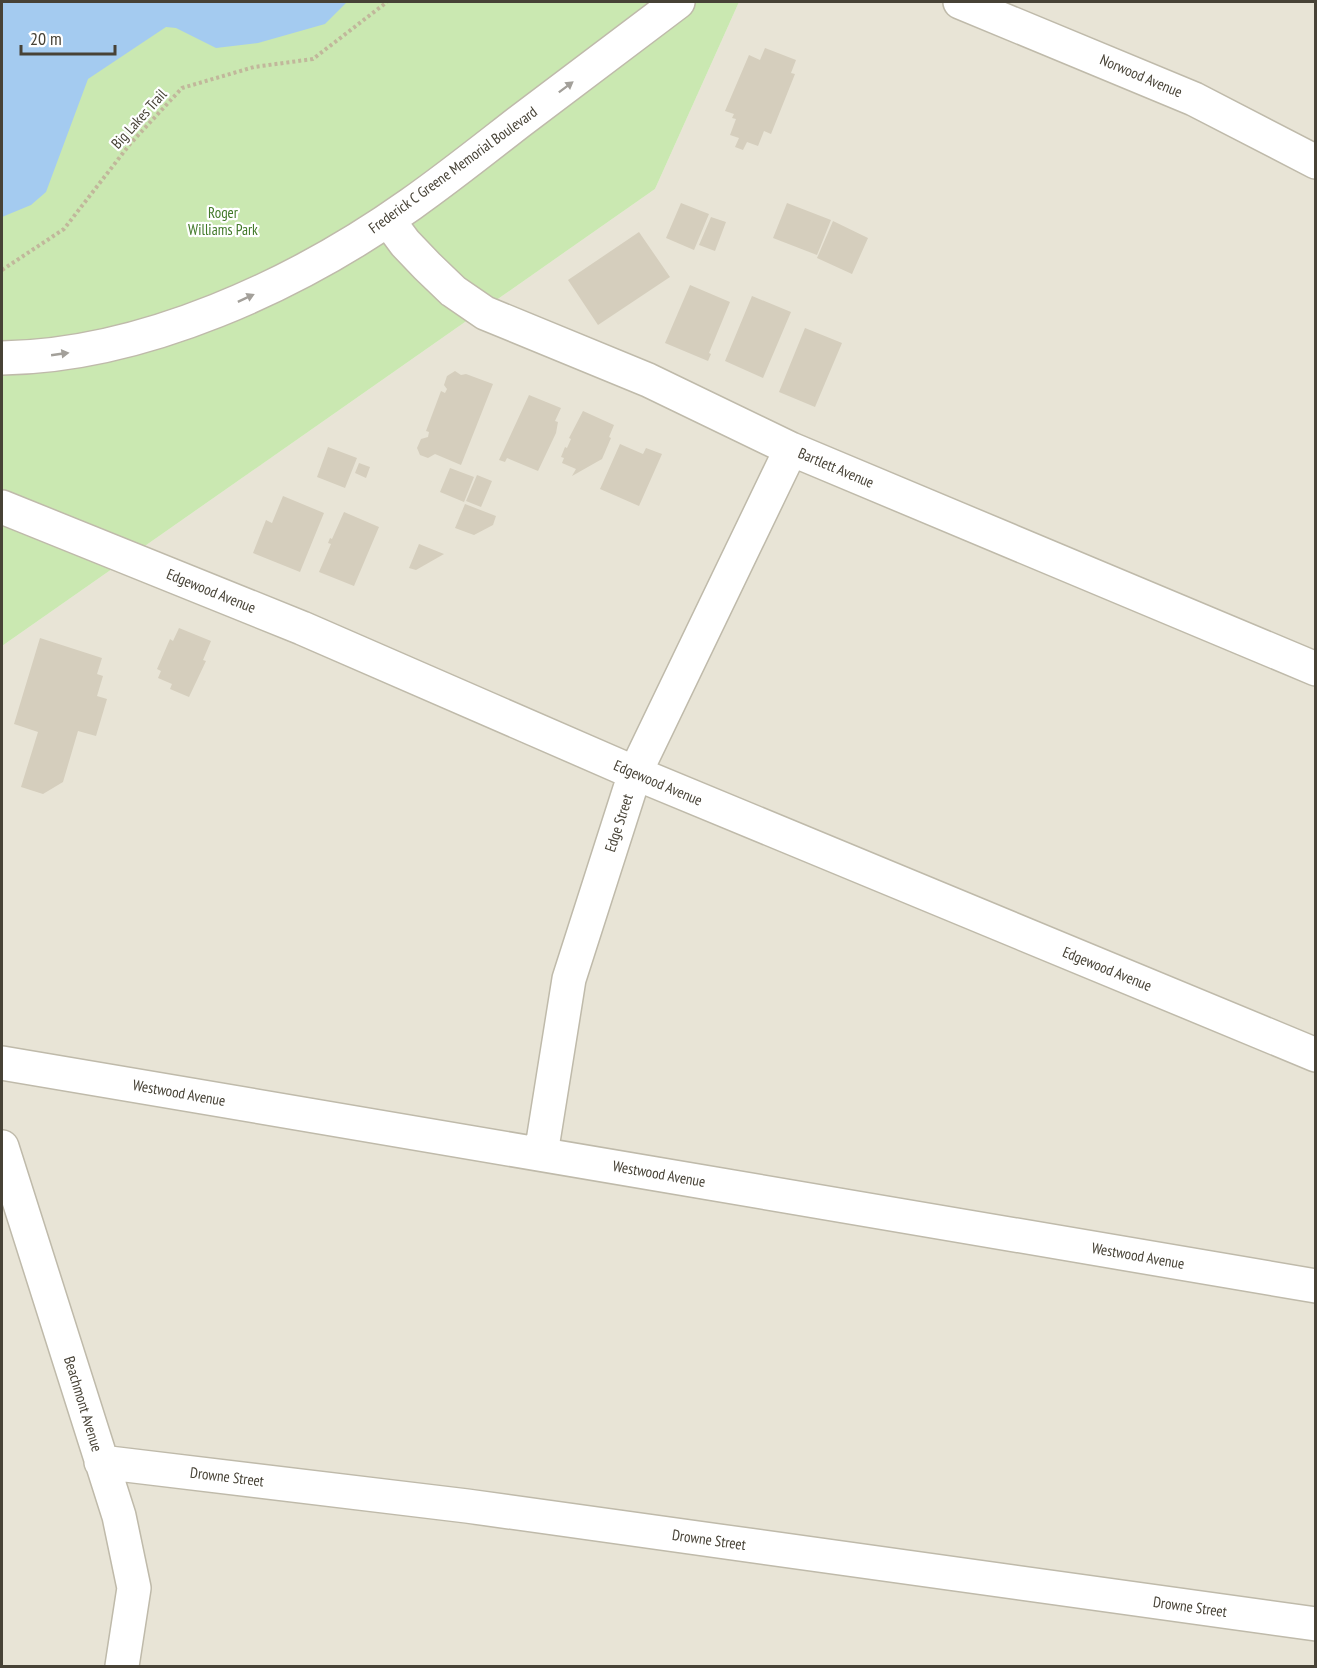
<svg xmlns="http://www.w3.org/2000/svg" width="1317" height="1668" font-family="'PT Sans Narrow',sans-serif">
<rect width="100%" height="100%" fill="#f4f1e8"/>
<path fill="#e8e4d6" d="M739,2h576v1664h-1313v-1020l653,-457z"/>
<path fill="#cae8b1" d="M2,2h737l-84,187 -653,457z"/>
<path fill="#a4cbf0" d="M2,2h345l-22,22 -67,19 -42,5 -40,-20 -10,-1 -78,52 -42,113 -15,13 -29,12z"/>
<path fill="#d5cebd" d="M765,48l31,12 -5,13 4,1 -24,60 -7,-3 -6,15 -11,-4 -4,8 -8,-3 4,-9 -9,-3 6,-16 -4,-1 2,-4 -9,-3 24,-56 11,5z
M681,203l28,11 -15,36 -28,-12z
M787,203l44,17 -14,35 -44,-17z
M711,217l15,5 -11,29 -16,-6z
M833,221l35,17 -16,36 -35,-16z
M639,232l31,45 -72,48 -30,-45z
M690,285l40,17 -21,51 2,1 -3,7 -43,-18z
M752,296l39,16 -28,66 -38,-17z
M805,328l37,15 -27,64 -36,-15z
M455,371l6,4 5,-1 27,10 -32,81 -26,-11 -7,4 -8,-3 -3,-7 4,-9 7,-2 1,-5 -3,-1 15,-40 4,2 2,-4 -3,-4 3,-9z
M529,395l32,13 -6,13 3,1 -2,11 -18,38 -31,-13 -2,4 -6,-2z
M583,411l31,14 -5,12 2,1 -9,21 -30,17 4,-7 -14,-6 2,-5 -3,-1 4,-10 2,1 4,-9 -2,-1z
M620,444l23,10 3,-6 16,6 -23,52 -39,-17z
M328,447l29,11 -12,30 -28,-11z
M359,463l11,4 -4,11 -11,-5z
M450,468l24,9 -10,25 -24,-10z
M477,475l15,6 -11,26 -15,-6z
M283,496l41,17 -24,59 -47,-19 13,-33 6,3z
M465,504l31,12 -3,9 -19,10 -19,-7z
M344,512l35,15 -25,59 -35,-14 12,-28 -3,-1 2,-5 2,1z
M419,544l25,10 -28,16 -7,-2z
M179,628l32,13 -8,19 3,1 -17,36 -19,-8 2,-5 -14,-6 3,-7 -4,-2 13,-30 3,2z
M40,638l62,20 -5,16 6,2 -6,20 10,3 -11,37 -18,-5 -15,51 -20,12 -22,-7 17,-55 -24,-8z"/>
<g fill="none" stroke-linecap="round" stroke-linejoin="round">
<defs>
<path id="minor" d="M960,2l234,97 122,63
M388,220l17,23 22,23 26,25 32,22 163,67 143,69 525,220
M2,358c141,-2 295,-73 409,-154 37,-26 72,-54 108,-82 53,-40 106,-80 159,-120
M2,507l300,121 333,145 681,282
M2,1063l1314,223
M2,1147l117,369 15,72 -12,78
M541,1154l28,-175 66,-206 156,-324
M101,1462l366,44 849,118"/>
</defs>
<use href="#minor" stroke="#bfbaaa" stroke-width="36"/>
<path stroke="#c1b79b" stroke-width="4" stroke-dasharray="3 3" stroke-linecap="butt" d="M2,270l62,-41 66,-85 52,-56 72,-21 59,-8 74,-57"/>
<use href="#minor" stroke="#fff" stroke-width="33"/>
</g>
<defs><path id="oneway-solid" d="M-6-.8H1V-3.2L6.5 0L1 3.2V.8H-6Z" transform="scale(1.5)"/></defs>
<g fill="#a3a09a">
<use href="#oneway-solid" transform="translate(566 87) rotate(-37)"/>
<use href="#oneway-solid" transform="translate(246 298) rotate(-25)"/>
<use href="#oneway-solid" transform="translate(60 354) rotate(-8)"/>
</g>
<g text-anchor="middle" stroke-width="4.5" stroke-linejoin="round" paint-order="stroke">
<g font-size="15" fill="#474236" stroke="#fff">
<text transform="translate(1141 76) rotate(23)" y="5">Norwood Avenue</text>
<text transform="translate(139 119) rotate(-48)" y="5">Big Lakes Trail</text>
<text transform="translate(453 170) rotate(-36)" y="5">Frederick C Greene Memorial Boulevard</text>
<text transform="translate(836 468) rotate(23)" y="5">Bartlett Avenue</text>
<text transform="translate(211 591) rotate(22)" y="5">Edgewood Avenue</text>
<text transform="translate(658 783) rotate(23)" y="5">Edgewood Avenue</text>
<text transform="translate(619 823) rotate(-72)" y="5">Edge Street</text>
<text transform="translate(1107 969) rotate(22)" y="5">Edgewood Avenue</text>
<text transform="translate(179 1093) rotate(10)" y="5">Westwood Avenue</text>
<text transform="translate(659 1174) rotate(10)" y="5">Westwood Avenue</text>
<text transform="translate(1138 1256) rotate(10)" y="5">Westwood Avenue</text>
<text transform="translate(83 1404) rotate(73)" y="5">Beachmont Avenue</text>
<text transform="translate(227 1477) rotate(7)" y="5">Drowne Street</text>
<text transform="translate(709 1540) rotate(8)" y="5">Drowne Street</text>
<text transform="translate(1190 1607) rotate(8)" y="5">Drowne Street</text>
</g>
<g font-size="15" fill="#417929" stroke="#fff">
<text x="223" y="218">Roger<tspan x="223" dy="17">Williams Park</tspan></text>
</g>
</g>
<rect width="1317" height="1668" fill="none" stroke="#474236" stroke-width="6"/>
<path d="M21 45v9h94v-9" fill="none" stroke="#474236" stroke-width="3"/>
<text x="30" y="45" font-size="18" fill="#474236" stroke="#ffffff" stroke-width="4.5" paint-order="stroke">20 m</text>
</svg>
